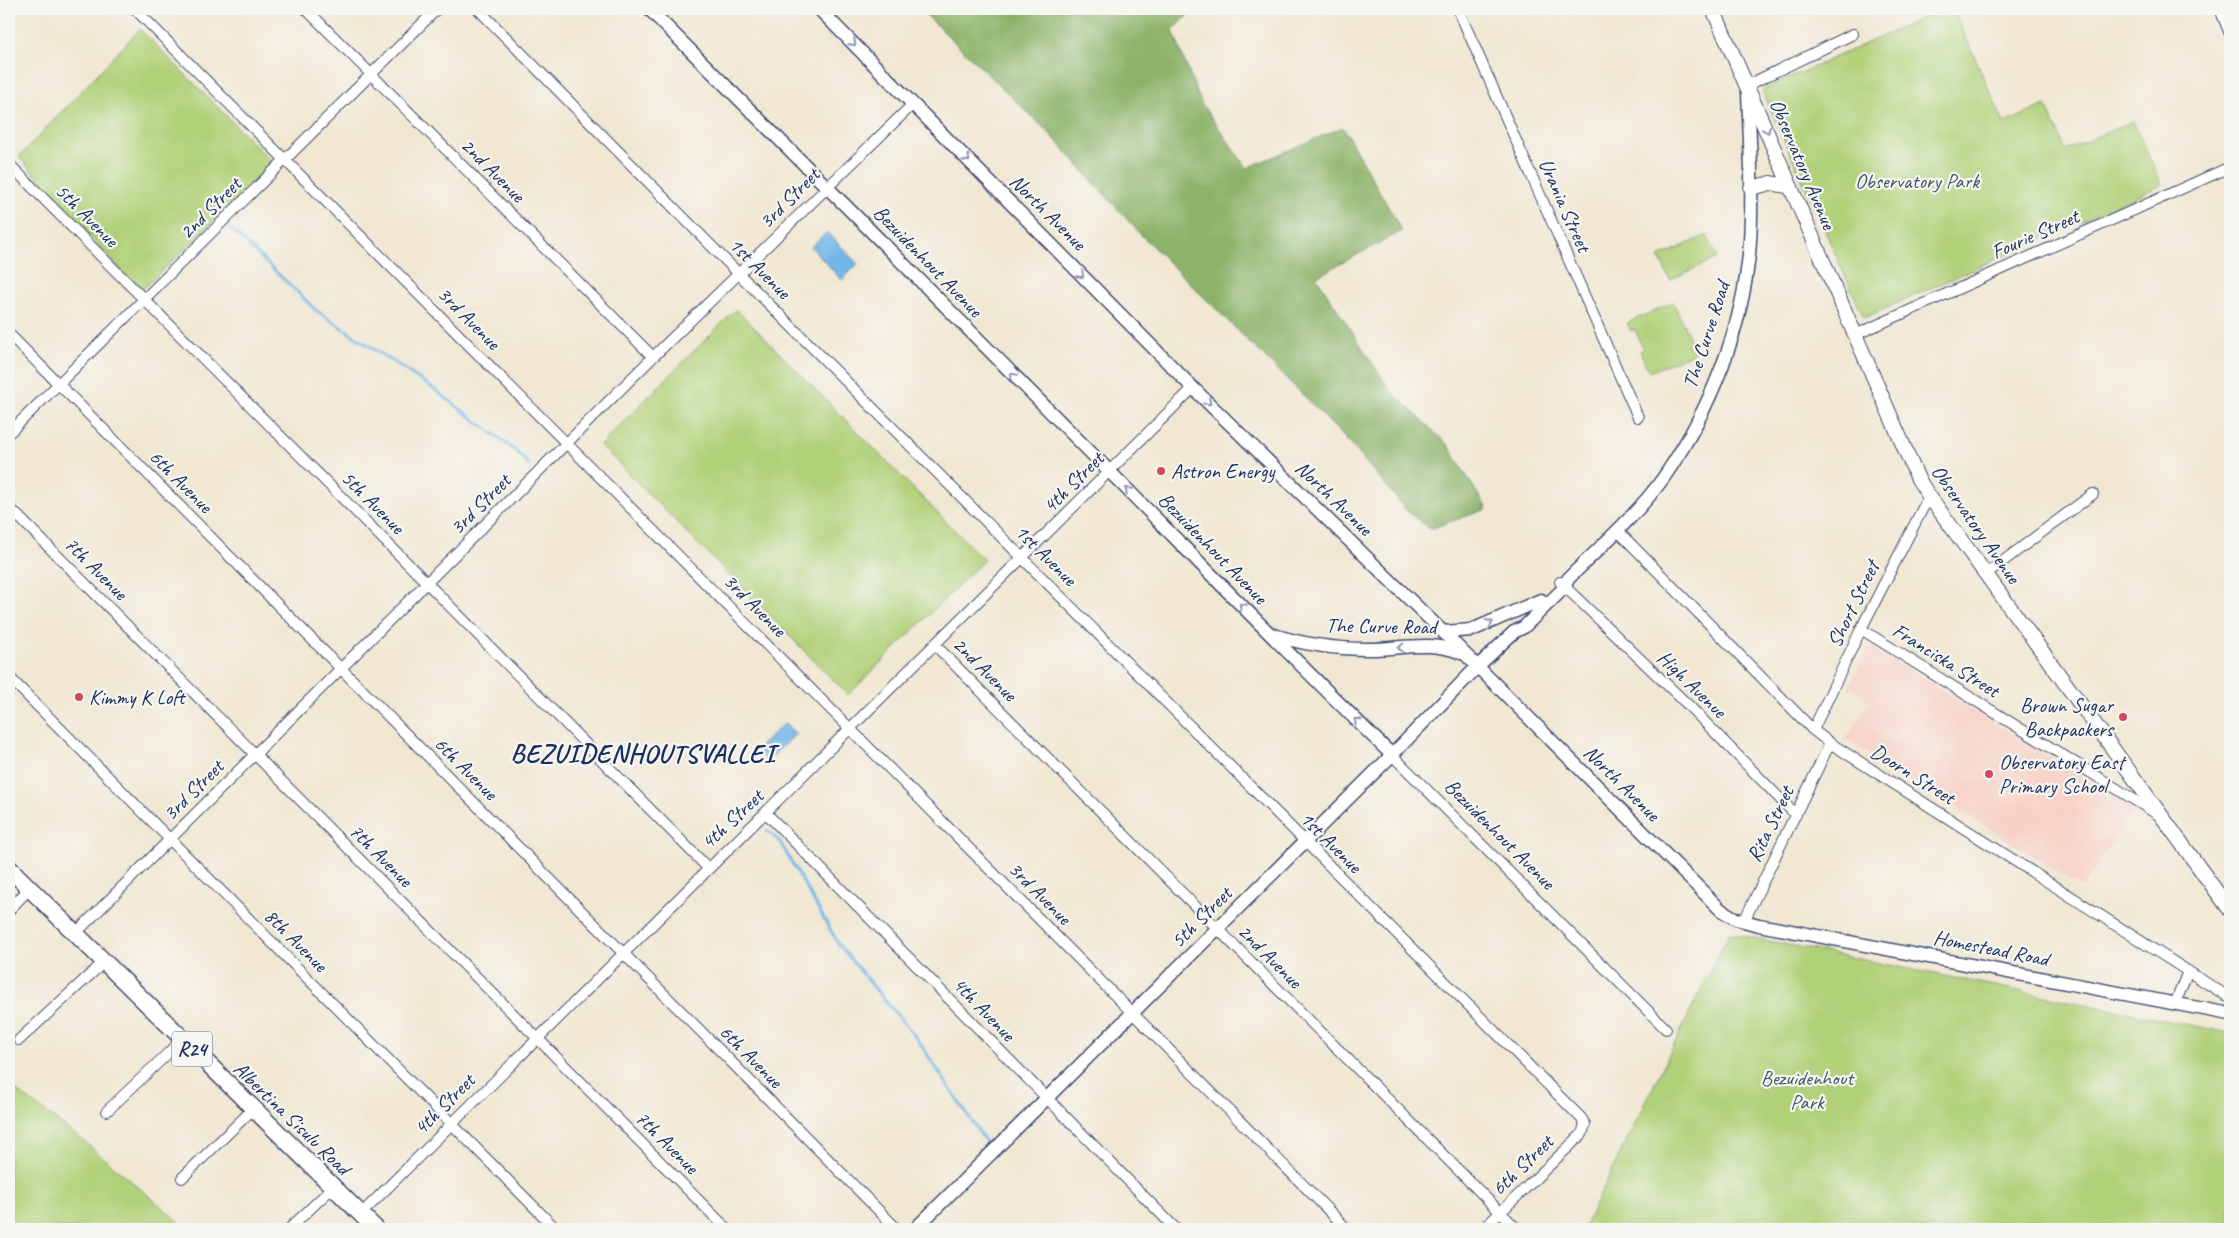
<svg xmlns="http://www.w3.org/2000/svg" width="2239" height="1238" font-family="Caveat,sans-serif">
<rect width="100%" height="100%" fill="#f6f6f2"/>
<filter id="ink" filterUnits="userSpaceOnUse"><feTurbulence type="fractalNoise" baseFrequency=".02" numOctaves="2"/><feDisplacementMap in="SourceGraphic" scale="10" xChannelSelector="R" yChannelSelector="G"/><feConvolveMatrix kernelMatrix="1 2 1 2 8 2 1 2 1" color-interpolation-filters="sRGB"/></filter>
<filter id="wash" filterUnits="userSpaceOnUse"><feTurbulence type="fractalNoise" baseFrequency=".0096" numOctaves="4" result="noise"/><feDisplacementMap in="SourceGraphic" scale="20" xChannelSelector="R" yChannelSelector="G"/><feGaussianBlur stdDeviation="1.12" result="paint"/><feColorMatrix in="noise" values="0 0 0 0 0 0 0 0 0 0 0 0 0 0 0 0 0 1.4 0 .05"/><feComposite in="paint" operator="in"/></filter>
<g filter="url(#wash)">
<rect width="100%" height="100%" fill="#f1e7d2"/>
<path fill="#f7d1c6" d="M1869,645l265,164 -51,79 -237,-149 25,-38 -22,-14z"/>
<path fill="#b1d179" stroke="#66806c" d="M1943,9h10l51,114 42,-18 20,45 67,-29 29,64 -298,133 -102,-228z
M140,29l134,135 -134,128 -121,-135z
M1707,235l10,23 -47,22 -11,-23z
M1673,302l23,50 -47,20 -9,-21 3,-2 -8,-20 -4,2 -4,-8z
M736,309l248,251 -136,135 -248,-250z
M1729,933l501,100v196h-647z
M9,1085l71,53 108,91h-179z"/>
<path fill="#8cb369" stroke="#547164" d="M920,9h273l-20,22 28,72 46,65 96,-41 59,104 -86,46 74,113 58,55 39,64 -57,20 -23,-18 -52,-62 -48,-50 -164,-162 -92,-102z"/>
<path fill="#73b7e9" stroke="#4773a4" d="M827,232l31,32 -16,16 -31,-33z
M785,723l11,11 -29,27 -10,-12z"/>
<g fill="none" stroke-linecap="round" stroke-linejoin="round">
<path stroke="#73b7e9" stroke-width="3" d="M230,228l87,83 117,78 82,62 13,14
M767,830l13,12 59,103 78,94 70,105"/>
</g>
</g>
<g filter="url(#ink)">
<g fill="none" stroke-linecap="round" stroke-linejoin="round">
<defs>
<path id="minor" d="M135,9l1212,1220
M306,9l347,348
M478,9l261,265 842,844 4,6 -3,10 -99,95
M1458,9l180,408
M2220,9l10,25
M1748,85l105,-51
M9,164l418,419 281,285
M9,334l888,895
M1855,335l375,-168
M9,433l428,-424
M9,507l718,722
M1618,531l195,199 17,13 400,255
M1986,574l107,-80
M1560,582l127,122 109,111
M1861,629l296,185
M935,645l582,584
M9,677l547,552
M1813,730l48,-101 68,-133
M1392,755l274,274
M766,813l410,416
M9,910l21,-22
M1744,921l86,-178
M75,934l578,-577 260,-253
M2175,1004l13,-33
M19,1040l85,-78
M107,1111l75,-71
M182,1178l71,-69
M361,1214l832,-826
M289,1229l43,-41"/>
<path id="tertiary" d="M649,9c155,154 309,310 463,465 93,94 185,189 280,281
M819,9l374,379 250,244 278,278 15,9 23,6 471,89
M1443,632l29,-2 69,-30
M1271,634c33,11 64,15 98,15 31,0 63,-9 92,4
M915,1229l477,-474 85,-88 37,-35 10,-5 41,-40 3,-8c33,-33 69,-64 96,-102 47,-68 81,-153 86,-236 3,-50 0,-99 -2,-148"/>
<path id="secondary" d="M1713,9l205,470 11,17 301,414
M1751,188l20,-5 20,4"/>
<path id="primary" d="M9,868l367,361"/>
</defs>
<use href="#minor" stroke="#3b4b6f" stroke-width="12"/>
<use href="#tertiary" stroke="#3b4b6f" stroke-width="15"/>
<use href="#secondary" stroke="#3b4b6f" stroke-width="16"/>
<use href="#primary" stroke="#3b4b6f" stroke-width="19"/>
<use href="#minor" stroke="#fff" stroke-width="10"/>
<use href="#tertiary" stroke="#fff" stroke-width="12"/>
<use href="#secondary" stroke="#fff" stroke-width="14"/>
<use href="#primary" stroke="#fff" stroke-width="16"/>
</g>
<defs><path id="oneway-chevron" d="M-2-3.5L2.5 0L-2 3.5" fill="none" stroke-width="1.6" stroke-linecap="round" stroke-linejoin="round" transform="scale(1.25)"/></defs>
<g stroke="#8d97ae">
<use href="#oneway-chevron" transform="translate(853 43) rotate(45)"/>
<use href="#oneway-chevron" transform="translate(1767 130) rotate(67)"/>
<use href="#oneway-chevron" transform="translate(967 159) rotate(45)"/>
<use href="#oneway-chevron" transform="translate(1081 275) rotate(45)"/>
<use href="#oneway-chevron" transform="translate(1013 376) rotate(-135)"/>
<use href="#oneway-chevron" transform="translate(1208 402) rotate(44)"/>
<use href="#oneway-chevron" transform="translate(1128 490) rotate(-135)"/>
<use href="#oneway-chevron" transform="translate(1242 606) rotate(-134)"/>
<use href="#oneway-chevron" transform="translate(1490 623) rotate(-23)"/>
<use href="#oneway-chevron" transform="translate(1401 648) rotate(177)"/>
<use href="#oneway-chevron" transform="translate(1357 721) rotate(-136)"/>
</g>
</g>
<g fill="#d1495b" stroke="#f6f6f2" stroke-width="2">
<circle cx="1161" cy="471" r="5"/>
<circle cx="79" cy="697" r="5"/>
<circle cx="2123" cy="717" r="5"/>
<circle cx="1989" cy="774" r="5"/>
</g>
<g text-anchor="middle" stroke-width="4.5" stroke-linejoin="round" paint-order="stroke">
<rect fill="#f6f6f2" stroke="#5d6b8a" stroke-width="1" x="172" y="1031.5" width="40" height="35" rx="4"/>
<g font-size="20" font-weight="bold" fill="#1b2f5e">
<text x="192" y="1056">R24</text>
</g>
<g font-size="21" fill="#1b2f5e" stroke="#f6f6f2">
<text transform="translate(1803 164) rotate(67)" y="7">Observatory Avenue</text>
<text transform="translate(493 170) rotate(45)" y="7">2nd Avenue</text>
<text transform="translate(789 198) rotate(-45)" y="7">3rd Street</text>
<text transform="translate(1565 205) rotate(66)" y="7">Urania Street</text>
<text transform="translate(210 208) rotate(-45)" y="7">2nd Street</text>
<text transform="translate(1048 212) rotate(45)" y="7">North Avenue</text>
<text transform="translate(87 215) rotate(45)" y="7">5th Avenue</text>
<text transform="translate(2035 234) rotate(-24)" y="7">Fourie Street</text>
<text transform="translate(928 261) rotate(46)" y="7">Bezuidenhout Avenue</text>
<text transform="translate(760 268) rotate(45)" y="7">1st Avenue</text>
<text transform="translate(469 318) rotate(45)" y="7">3rd Avenue</text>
<text transform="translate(1706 335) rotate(-72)" y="7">The Curve Road</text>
<text transform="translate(181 481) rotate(45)" y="7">6th Avenue</text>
<text transform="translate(1073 482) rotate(-45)" y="7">4th Street</text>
<text transform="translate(1334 498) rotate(44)" y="7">North Avenue</text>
<text transform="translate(373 502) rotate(45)" y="7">5th Avenue</text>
<text transform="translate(480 504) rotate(-45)" y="7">3rd Street</text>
<text transform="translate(1976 524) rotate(55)" y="7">Observatory Avenue</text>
<text transform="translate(1213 548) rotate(46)" y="7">Bezuidenhout Avenue</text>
<text transform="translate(1046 555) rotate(45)" y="7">1st Avenue</text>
<text transform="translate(96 568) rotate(45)" y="7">7th Avenue</text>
<text transform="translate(1853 604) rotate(-64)" y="7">Short Street</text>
<text transform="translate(755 605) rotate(45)" y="7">3rd Avenue</text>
<text transform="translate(1381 626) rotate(1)" y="7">The Curve Road</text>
<text transform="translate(1946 660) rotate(32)" y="7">Franciska Street</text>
<text transform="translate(985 669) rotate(45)" y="7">2nd Avenue</text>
<text transform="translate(1692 684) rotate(44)" y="7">High Avenue</text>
<text transform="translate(466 768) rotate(45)" y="7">6th Avenue</text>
<text transform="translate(1913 774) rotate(32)" y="7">Doorn Street</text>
<text transform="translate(1622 783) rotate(45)" y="7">North Avenue</text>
<text transform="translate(193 790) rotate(-45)" y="7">3rd Street</text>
<text transform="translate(732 819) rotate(-43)" y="7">4th Street</text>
<text transform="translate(1770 824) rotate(-64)" y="7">Rita Street</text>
<text transform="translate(1500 834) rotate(45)" y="7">Bezuidenhout Avenue</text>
<text transform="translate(1331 842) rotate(45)" y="7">1st Avenue</text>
<text transform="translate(381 855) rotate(45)" y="7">7th Avenue</text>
<text transform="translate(1040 893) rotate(45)" y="7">3rd Avenue</text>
<text transform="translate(1201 917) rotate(-45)" y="7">5th Street</text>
<text transform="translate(296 940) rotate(45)" y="7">8th Avenue</text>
<text transform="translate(1991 948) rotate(11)" y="7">Homestead Road</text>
<text transform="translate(1270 956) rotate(45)" y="7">2nd Avenue</text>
<text transform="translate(984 1009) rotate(46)" y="7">4th Avenue</text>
<text transform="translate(751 1056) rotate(45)" y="7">6th Avenue</text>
<text transform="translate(444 1104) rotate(-45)" y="7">4th Street</text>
<text transform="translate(292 1118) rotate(44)" y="7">Albertina Sisulu Road</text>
<text transform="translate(667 1142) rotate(45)" y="7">7th Avenue</text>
<text transform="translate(1522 1165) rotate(-44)" y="7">6th Street</text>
</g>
<g font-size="21" fill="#405865" stroke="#f6f6f2">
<text x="1917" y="188">Observatory Park</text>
<text x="1807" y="1085">Bezuidenhout<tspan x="1807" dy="24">Park</tspan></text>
</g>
<g font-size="21" fill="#1b2f5e" stroke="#f6f6f2" text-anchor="start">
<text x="1171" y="478">Astron Energy</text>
<text x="89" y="704">Kimmy K Loft</text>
<text x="2113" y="712" text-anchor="end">Brown Sugar<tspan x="2113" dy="24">Backpackers</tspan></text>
<text x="1999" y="769">Observatory East<tspan x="1999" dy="24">Primary School</tspan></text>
</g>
<g font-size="26" font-weight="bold" letter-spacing="1" fill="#1b2f5e" stroke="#f6f6f2">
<text x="643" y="762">BEZUIDENHOUTSVALLEI</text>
</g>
</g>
<rect width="2239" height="1238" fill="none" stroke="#f6f6f2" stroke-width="30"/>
</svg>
